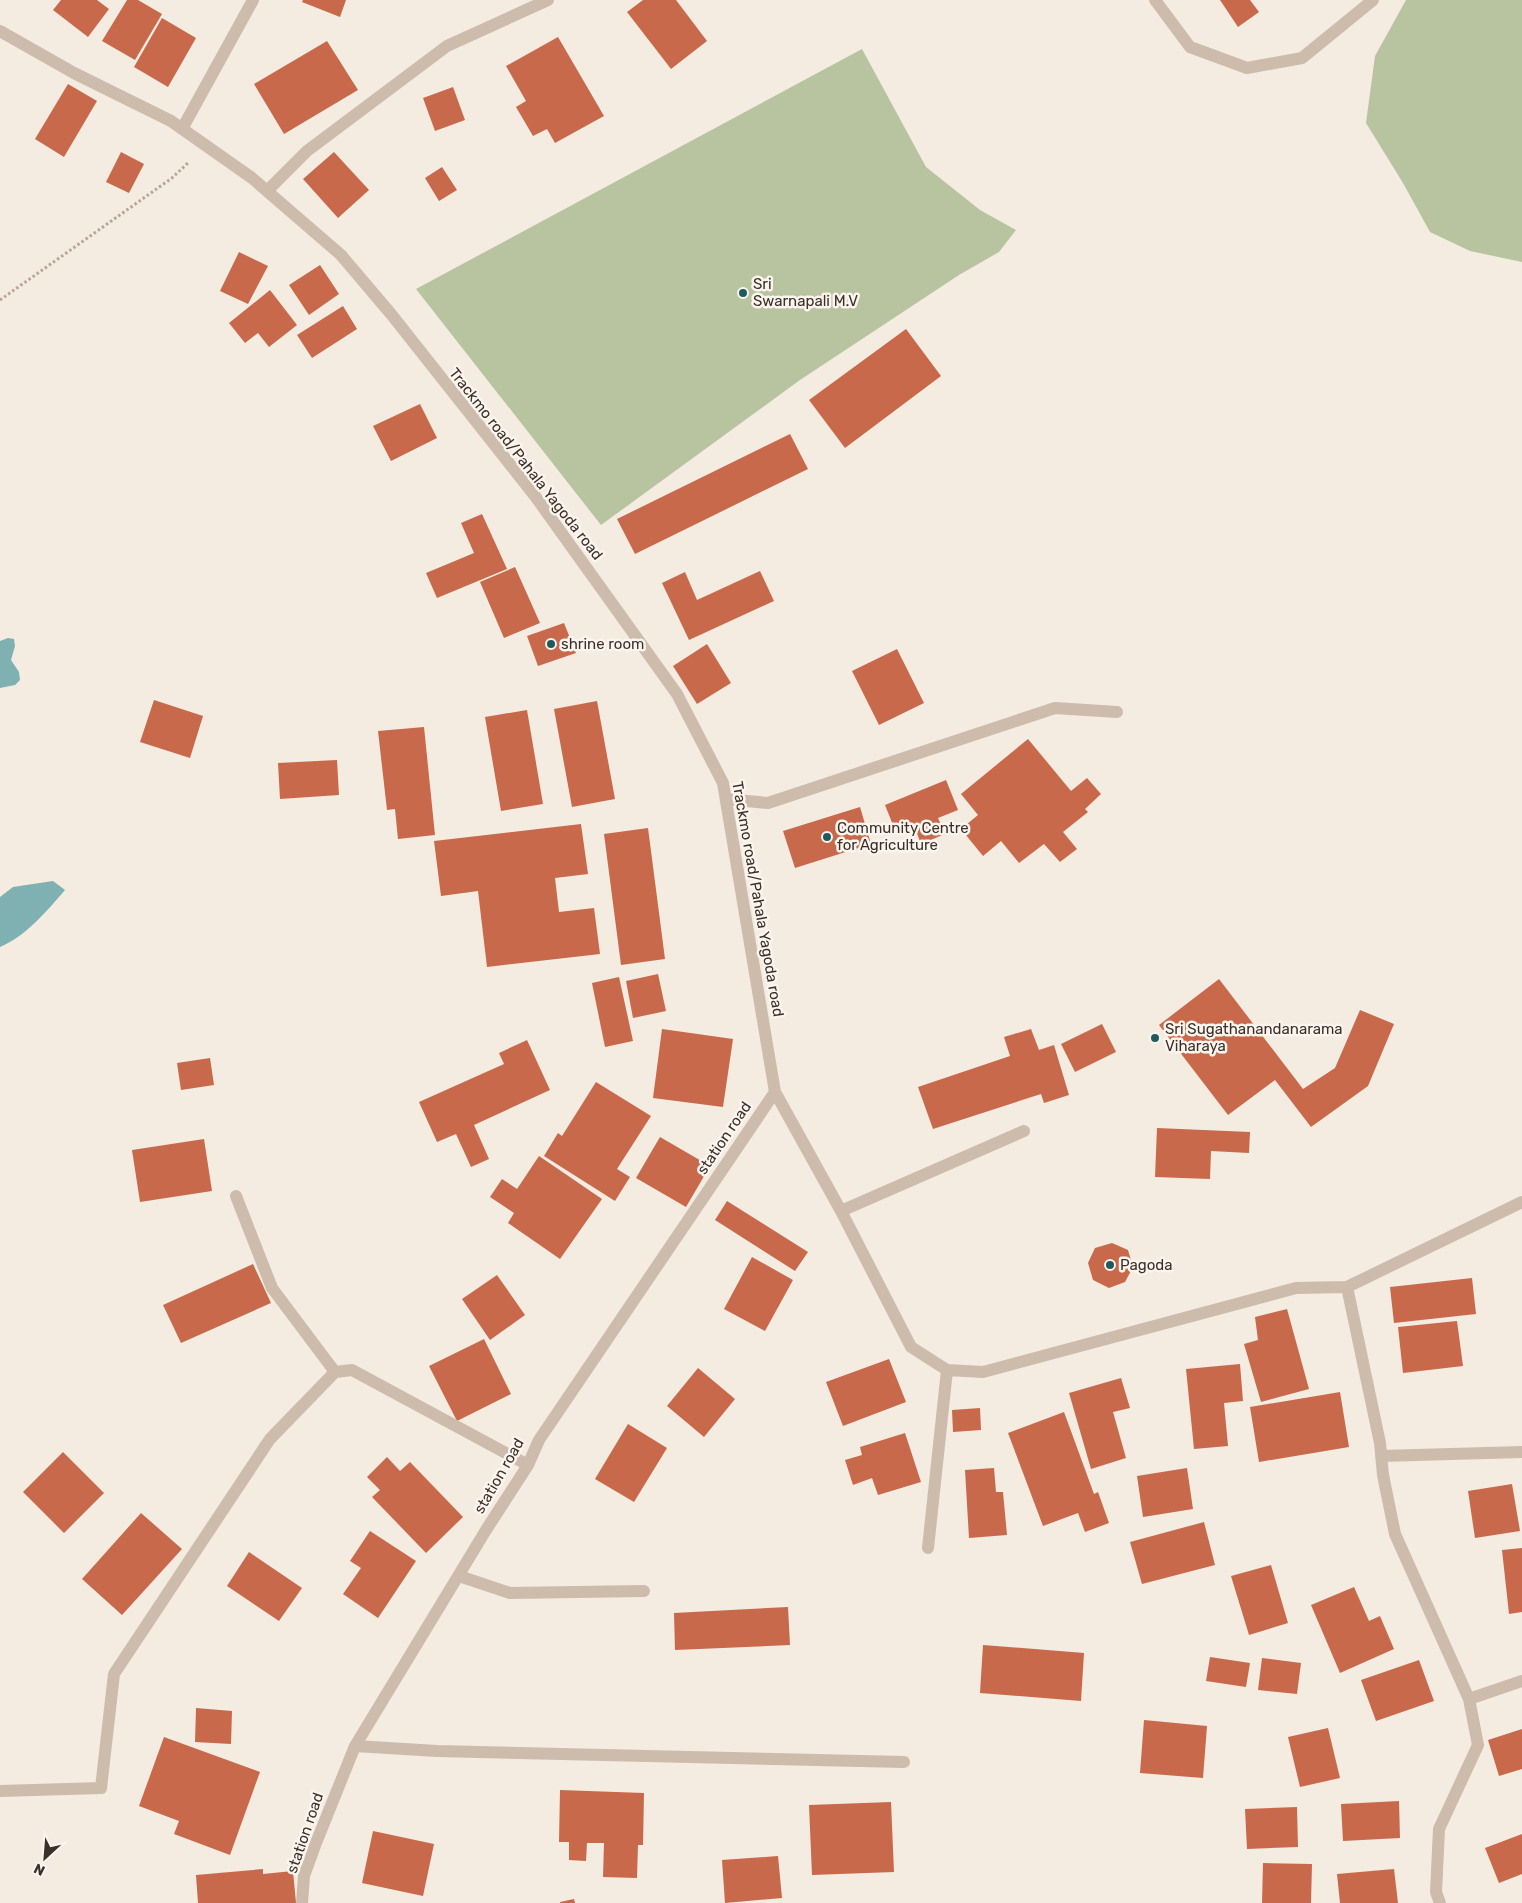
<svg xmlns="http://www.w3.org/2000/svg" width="1522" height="1903" font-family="Rubik,sans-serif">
<rect width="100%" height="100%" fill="#f4ebe1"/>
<path fill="#b8c4a0" d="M1406,0h116v262l-52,-11 -40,-19 -27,-49 -37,-60 9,-67z
M862,49l64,118 54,43 36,20 -17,22 -40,23 -159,105 -199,145 -185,-236z"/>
<path fill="#7fb0b2" d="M8,638l6,1 1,7 -4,14 8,12 1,8 -5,5 -15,3v-47z
M53,881l12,9c-18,21 -39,46 -65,57v-50l13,-10z"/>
<path fill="#c8694b" d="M61,0h36l12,9 -21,28 -35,-27z
M127,0h11l24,14 -27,46 -33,-19z
M303,0h43l-6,17 -38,-15z
M643,0h33l31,41 -36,28 -44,-57z
M1220,0h30l9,12 -21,15z
M162,18l34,20 -28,49 -34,-20z
M558,37l46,79 -49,27 -8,-14 -14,7 -17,-29 10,-6 -20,-35z
M327,41l31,49 -74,44 -30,-50z
M68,84l29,17 -33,56 -29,-18z
M453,87l12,33 -30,11 -12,-33z
M121,152l23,12 -15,29 -23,-11z
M334,152l35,38 -31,28 -35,-39z
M442,167l15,23 -18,11 -14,-23z
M239,252l29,14 -20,38 -28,-13z
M320,265l19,29 -30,21 -20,-30z
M270,290l27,35 -28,22 -11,-14 -13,10 -16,-20z
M343,306l14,23 -45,29 -15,-23z
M906,329l35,47 -96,72 -36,-48z
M420,404l17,34 -46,23 -18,-35z
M790,434l18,35 -173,85 -18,-35z
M482,514l25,55 -70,29 -11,-25 48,-20 -13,-30z
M515,567l25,56 -36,15 -24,-56z
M760,571l14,30 -85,39 -27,-57 23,-11 12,28z
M564,623l12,30 -38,13 -11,-30z
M707,644l24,39 -34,21 -24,-38z
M897,649l27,54 -45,22 -27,-54z
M154,700l49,16 -13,42 -50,-16z
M597,701l18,98 -43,8 -18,-98z
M527,710l16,94 -42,7 -16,-94z
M424,727l11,108 -37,4 -3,-30 -8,1 -9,-79z
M1028,739l43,52 16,-13 14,16 -16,15 3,3 -25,20 14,17 -17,13 -16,-18 -25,19 -18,-22 -18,15 -22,-27 17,-14 -17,-21z
M337,760l2,35 -59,4 -2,-36z
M946,780l12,30 -20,8 7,16 -24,10 -6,-16 -18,7 -12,-30z
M860,807l11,37 -76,24 -12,-37z
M581,824l7,50 -33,4 4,34 35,-4 6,46 -113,13 -9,-76 -37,5 -7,-55z
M648,828l17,131 -44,6 -17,-131z
M658,974l8,37 -33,7 -7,-37z
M619,977l14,64 -28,6 -13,-64z
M1219,979l84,110 32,-21 25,-58 34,14 -26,62 -57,41 -36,-47 -47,35 -69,-90z
M1102,1024l14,28 -41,20 -14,-28z
M662,1029l71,10 -10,68 -70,-9z
M1031,1029l8,21 15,-5 15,50 -25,8 -3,-9 -108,35 -15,-42 92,-31 -6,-19z
M527,1040l23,50 -76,35 15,34 -18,8 -15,-33 -19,8 -18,-40 85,-38 -5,-11z
M210,1058l4,27 -33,5 -4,-27z
M596,1082l55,34 -34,53 13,8 -15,24 -71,-45 14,-23 4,3z
M1157,1128l93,4 -1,21 -38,-2 -1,28 -55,-2z
M660,1137l50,29 -24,41 -50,-29z
M204,1139l8,52 -72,11 -8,-52z
M539,1156l63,43 -42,60 -52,-36 6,-10 -24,-16 12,-18 15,10z
M727,1201l81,51 -13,19 -80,-51z
M1112,1243l16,7 5,17 -8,15 -16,6 -16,-8 -5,-17 7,-15z
M752,1257l41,23 -28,51 -41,-22z
M253,1264l18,39 -90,40 -18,-38z
M497,1275l28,40 -35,25 -28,-41z
M1472,1278l4,36 -82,9 -4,-36z
M1287,1309l22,80 -48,13 -17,-58 14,-4 -3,-23z
M1457,1321l6,45 -60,7 -5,-46z
M484,1339l27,55 -54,27 -28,-55z
M889,1359l17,43 -63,24 -17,-44z
M1240,1364l3,37 -19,2 4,43 -34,3 -8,-80z
M698,1368l37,31 -31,38 -37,-31z
M1121,1378l9,30 -17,4 13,46 -35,11 -22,-76z
M1340,1392l9,55 -90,15 -9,-55z
M980,1408l1,22 -28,2 -1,-22z
M1064,1412l30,82 4,-2 11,31 -24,9 -7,-19 -35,13 -35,-93z
M628,1424l39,24 -33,54 -39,-23z
M905,1433l16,49 -43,13 -6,-17 -19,7 -8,-25 17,-5 -2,-8z
M63,1452l41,41 -40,40 -41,-41z
M387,1457l13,14 10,-9 53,55 -37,36 -54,-56 8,-7 -13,-13z
M994,1468l2,24h7l4,43 -38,3 -4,-68z
M1187,1468l6,41 -50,8 -6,-41z
M1512,1484l8,47 -45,7 -7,-47z
M141,1513l41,36 -60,66 -40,-36z
M1204,1522l11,43 -73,19 -12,-42z
M370,1531l46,30 -38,57 -35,-24 18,-26 -11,-7z
M1522,1548v64l-13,2 -7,-64z
M249,1552l53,36 -23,33 -52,-35z
M1271,1565l17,58 -39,12 -18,-59z
M1354,1587l15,34 11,-5 14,33 -54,24 -29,-68z
M788,1607l2,38 -115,5 -1,-37z
M983,1645l101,8 -3,48 -101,-8z
M1210,1657l40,6 -4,24 -40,-6z
M1262,1658l39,5 -4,31 -39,-4z
M1419,1660l15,41 -58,20 -15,-41z
M196,1708l36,3 -1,33 -36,-2z
M1144,1720l63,6 -4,52 -63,-5z
M1328,1728l12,50 -40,9 -12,-50z
M1522,1729v40l-23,7 -11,-36z
M164,1737l96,35 -30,83 -56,-21 5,-13 -40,-15z
M560,1790l84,3 -1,52h-5l-1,33 -34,-1 1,-34h-17l-1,18 -17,-1v-18h-10z
M1399,1801l1,37 -57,3 -2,-37z
M891,1802l3,70 -82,3 -3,-70z
M1297,1807l1,40 -51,2 -2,-40z
M373,1831l61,13 -11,52 -61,-13z
M1522,1834v40l-23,9 -14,-35z
M778,1856l4,42 -57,5 -3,-43z
M1263,1863l49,1 -1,39h-49z
M263,1869v5l30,-3 3,32h-98l-2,-28z
M1394,1869l4,34h-58l-3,-29z
M574,1899l1,4h-15v-1z"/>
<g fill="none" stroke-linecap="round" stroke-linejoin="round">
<path stroke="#b9a596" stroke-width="3" stroke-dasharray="2.5 2.5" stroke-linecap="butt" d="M0,300l172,-122 17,-16"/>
<path stroke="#cdbbac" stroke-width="12" d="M1155,0l35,47 57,21 55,-10 71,-58
M0,31l74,42 97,48 81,57 89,77 50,59 144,182 142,198 46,89 52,309 66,119 70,136 36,23 36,2 313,-84 51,-1 33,156 3,32 12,59 74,165 9,46 -39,84 -3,63 4,11
M182,129l71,-129
M267,191l40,-40 140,-105 101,-46
M726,799l42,4 287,-95 62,4
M236,1196l36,92 63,84 17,-2 176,95
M841,1211l183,-80
M1347,1287l175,-85
M1381,1456l141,-4
M928,1548l19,-178
M459,1576l51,17 134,-2
M1469,1699l53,-18
M355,1746l82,5 467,11
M0,1791l101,-3 13,-114 156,-235 65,-67
M302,1903l2,-27 12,-33 39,-97 131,-216 42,-65 11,-25 236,-348"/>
</g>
<g fill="#1f5a5e" stroke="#fbf5ee" stroke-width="2">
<circle cx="743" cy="293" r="5"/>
<circle cx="551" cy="644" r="5"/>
<circle cx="827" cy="837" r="5"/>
<circle cx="1155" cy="1038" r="5"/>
<circle cx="1110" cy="1265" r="5"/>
</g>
<g text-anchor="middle" stroke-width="5" stroke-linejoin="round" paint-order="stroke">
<g font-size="15" fill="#3b302b" stroke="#fbf5ee" text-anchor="start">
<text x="753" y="289">Sri<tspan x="753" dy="17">Swarnapali M.V</tspan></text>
<text x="561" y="649">shrine room</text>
<text x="837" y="833">Community Centre<tspan x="837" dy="17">for Agriculture</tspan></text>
<text x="1165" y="1034">Sri Sugathanandanarama<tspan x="1165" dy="17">Viharaya</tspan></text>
<text x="1120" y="1270">Pagoda</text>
</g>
<g font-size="15" fill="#3b302b" stroke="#fbf5ee">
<text transform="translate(526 464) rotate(52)" y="5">Trackmo road/Pahala Yagoda road</text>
<text transform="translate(758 899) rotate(80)" y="5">Trackmo road/Pahala Yagoda road</text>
<text transform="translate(724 1138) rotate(-56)" y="5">station road</text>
<text transform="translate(499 1476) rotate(-60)" y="5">station road</text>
<text transform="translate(305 1833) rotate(-71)" y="5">station road</text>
</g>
</g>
<g transform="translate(45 1858) rotate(206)" stroke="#fbf5ee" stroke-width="4" paint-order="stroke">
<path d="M0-4L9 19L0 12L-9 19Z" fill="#3b302b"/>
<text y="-8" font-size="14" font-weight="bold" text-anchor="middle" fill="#3b302b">N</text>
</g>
</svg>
